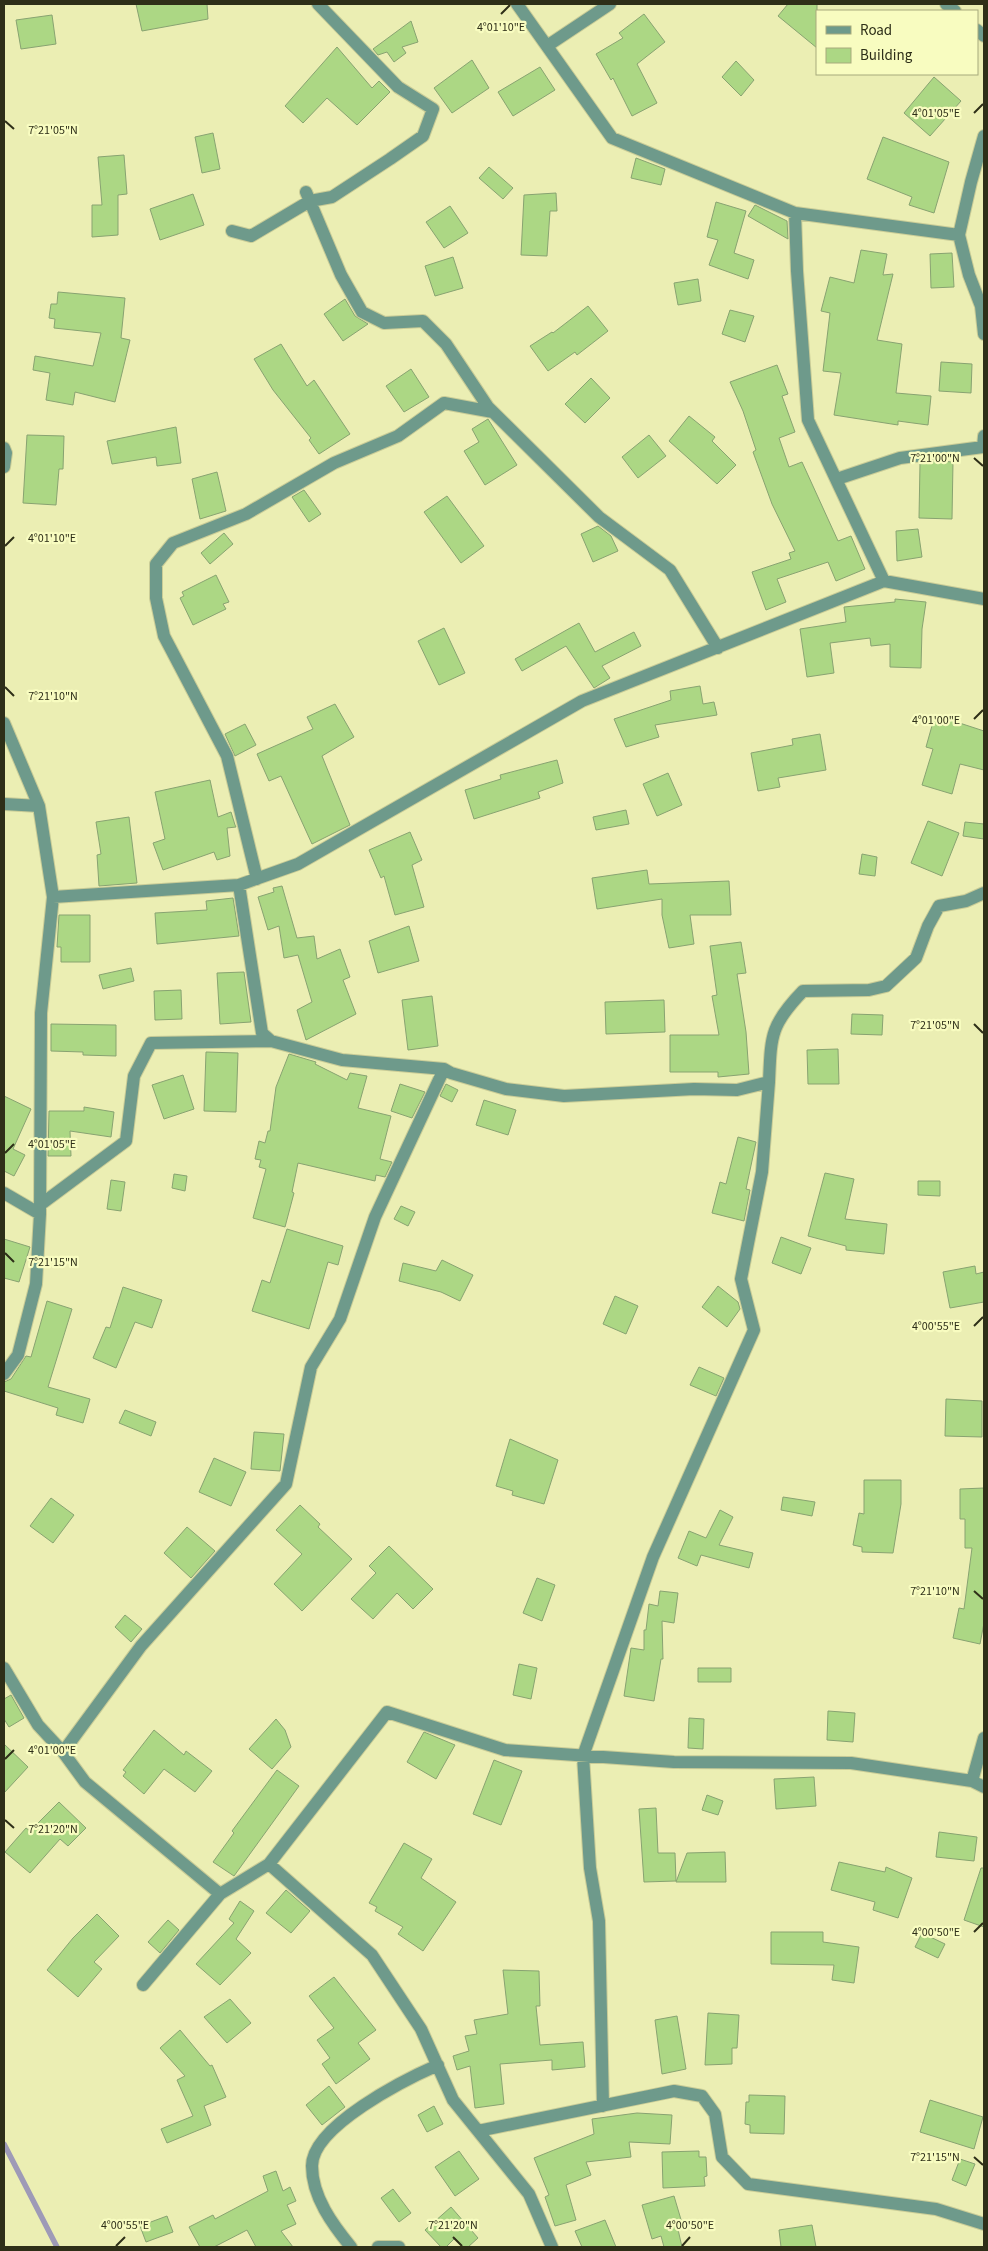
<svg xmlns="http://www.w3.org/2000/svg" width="988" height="2251" font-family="'Source Sans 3',sans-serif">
<rect width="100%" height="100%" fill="#ebeeb3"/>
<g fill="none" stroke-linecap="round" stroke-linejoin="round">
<path stroke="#9e9ab7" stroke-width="5.5" d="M4,2144l53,103"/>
</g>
<path fill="#acd784" stroke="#88a371" d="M136,4h71l1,15 -66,12z
M788,4h29v44l-39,-32z
M644,14l21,28 -28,22 20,39 -25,13 -19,-38 -2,2 -15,-26 27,-16 -4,-5z
M52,15l4,29 -35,5 -5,-29z
M411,21l7,21 -16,5 4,6 -12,9 -7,-10 -9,3 -5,-6z
M337,47l35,41 7,-7 11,11 -33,33 -30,-27 -24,25 -18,-17z
M472,60l17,28 -37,25 -18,-25z
M736,61l18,19 -13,16 -19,-19z
M540,67l15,23 -42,26 -15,-24z
M934,77l27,24 -31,35 -26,-23z
M213,133l7,36 -18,4 -7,-36z
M883,137l66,25 -15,51 -25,-8 3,-8 -45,-18z
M124,155l3,39 -9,1v40l-26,2v-32h10l-4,-48z
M636,158l29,11 -4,16 -30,-7z
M489,167l24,21 -10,11 -24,-21z
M556,193l1,18h-7l-3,45 -26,-1 3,-60z
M193,194l11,31 -44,15 -10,-31z
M716,202l30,9 -12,42 20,7 -6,19 -39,-14 9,-25 -11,-3z
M755,205l32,16 1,18 -40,-23z
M450,206l18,27 -24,15 -18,-26z
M861,250l26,4 -4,21 10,-1 -16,66 25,4 -6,49 35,3 -3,29 -30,-4v4l-64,-10 7,-42 -18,-2 7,-58 -9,-2 9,-34 24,6z
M952,253l2,34 -23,1 -1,-34z
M453,257l10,31 -28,8 -10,-30z
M698,279l3,22 -23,4 -4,-22z
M58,292l67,6 -4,40 9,2 -15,62 -40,-10 -2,13 -27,-5 4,-27 -17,-3 2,-14 58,10 8,-33 -47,-5 1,-9 -6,-1 2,-14h6z
M345,299l10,17 13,8 -25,17 -19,-27z
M588,306l20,25 -31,24 -2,-3 -27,19 -18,-25 22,-14 1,1z
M730,310l24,6 -9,26 -23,-8z
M281,344l26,42 7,-6 36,54 -31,20 -10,-14 2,-2 -38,-48 -19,-31z
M941,362l31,2 -1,29 -32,-2z
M777,365l11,29 -6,2 13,36 -16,6 10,29 13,-5 36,79 13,-5 14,33 -29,12 -8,-19 -51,17 9,23 -20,8 -14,-38 39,-13 -2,-6 6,-2 -23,-47 -19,-52 3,-2 -13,-39 -13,-29z
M411,369l18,28 -25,15 -18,-26z
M591,378l19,20 -25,25 -20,-19z
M689,416l26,21 -3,4 24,24 -19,19 -48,-43z
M488,419l29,46 -32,20 -21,-34 15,-9 -7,-13z
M176,427l5,36 -24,3 -1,-9 -44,7 -5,-23z
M27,435l37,1 -1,33h-4l-3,36 -33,-2z
M649,435l17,21 -28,22 -16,-21z
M939,461l14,1 -1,57 -33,-1 1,-54z
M217,472l9,39 -26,8 -8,-40z
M304,490l17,24 -12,8 -17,-25z
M447,496l37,50 -23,17 -37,-51z
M598,526l13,10 7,15 -25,11 -12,-28z
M918,529l4,28 -25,4 -1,-30z
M224,533l9,11 -23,20 -9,-11z
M216,575l13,27 -6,2 3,5 -33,16 -13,-27 4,-2 -2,-4z
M895,599l31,3 -4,27 -1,39 -31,-1v-23l-19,2 -1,-8 -40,5 4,30 -27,4 -7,-48 46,-7 -2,-15 51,-5z
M579,623l16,29 39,-20 7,14 -39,20 8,12 -16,10 -28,-42 -44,25 -7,-12z
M444,628l21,45 -26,12 -21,-44z
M700,686l3,18 11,-2 3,13 -62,10 4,12 -33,10 -12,-28 57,-19 -1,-9z
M335,704l19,33 -32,19 28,69 -38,19 -31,-68 -12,5 -12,-27 56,-25 -6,-12z
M935,715l49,16v39l-24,-6 -8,30 -30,-9 11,-36 -7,-2z
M245,724l11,21 -21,11 -10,-22z
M820,734l6,36 -48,8 2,9 -22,4 -7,-38 42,-8 -1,-6z
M557,760l6,23 -25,9 2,6 -66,21 -9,-29 36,-11 -1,-4z
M668,773l14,32 -25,11 -14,-32z
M210,780l8,37 13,-5 4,13 1,2 -9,1 3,28 -13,4 -3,-8 -51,18 -10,-27 12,-4 -10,-47z
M626,810l3,14 -33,6 -3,-13z
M129,817l8,66 -38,3 -2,-31 4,-1 -5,-32z
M928,821l31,12 -17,43 -31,-13z
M965,822l19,2v15l-21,-3z
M410,832l12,28 -10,5 12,42 -29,8 -11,-39 -3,2 -12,-28z
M862,854l15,3 -2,19 -16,-2z
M647,870l2,14 80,-3 2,34h-41l4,29 -25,4 -7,-33v-16l-65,10 -5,-31z
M282,886l15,52 17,-2 3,23 23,-10 10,28 -7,3 13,34 -50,26 -9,-30 15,-8 -14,-47 -14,3 -5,-32 -11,4 -10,-33 16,-5 -1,-4z
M233,898l6,38 -82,8 -2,-31 52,-3 -1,-9z
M59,915h31v47h-29v-15h-4z
M409,926l10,35 -41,12 -9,-32z
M741,942l5,31 -9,1 9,58 3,42 -31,3v-5h-48v-37h49l-7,-39 5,-1 -7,-49z
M131,968l3,13 -31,8 -4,-14z
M244,972l7,50 -31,2 -3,-51z
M181,990l1,29 -27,1 -1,-29z
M432,996l6,50 -30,4 -6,-50z
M664,1000l1,32 -59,2 -1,-32z
M852,1014l31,1 -1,20 -31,-1z
M51,1024l65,1v31l-33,-1v-3l-32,-1z
M838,1049l1,35h-31l-1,-34z
M206,1052l32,1 -2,59 -32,-1z
M289,1054l27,8 -1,2 32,16 3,-7 17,3 -9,32 33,8 -11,43 12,3 -7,15 -9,-2 -1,6 -77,-18 -6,29 2,1 -9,34 -32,-9 13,-49 -7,-2 2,-7 -6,-1 4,-18 6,2 3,-12h2l6,-44z
M183,1075l11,34 -30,10 -12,-34z
M400,1084l25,8 -13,26 -21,-7z
M446,1084l12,6 -6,12 -12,-6z
M4,1096l27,13 -18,40 12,6 -11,21 -10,-5z
M484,1100l32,10 -8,25 -32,-10z
M84,1107l30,5 -3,25 -41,-6 1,25h-23l1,-45h35z
M738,1137l18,5 -10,47 4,1 -6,31 -32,-8 8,-31 6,2z
M825,1173l29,6 -9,40 42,5 -3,30 -38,-4v-4l-38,-10z
M174,1174l13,2 -2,15 -13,-3z
M111,1180l14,2 -4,29 -14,-2z
M918,1181h22v15l-22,-1z
M401,1206l14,6 -7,14 -14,-7z
M287,1229l56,17 -5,19 -10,-3 -19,67 -57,-18 10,-31 8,3z
M781,1237l30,11 -10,26 -29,-11z
M4,1239l26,8 -11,35 -15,-4z
M442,1260l31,15 -13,26 -19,-9 -42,-11 4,-18 33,8z
M975,1266l1,8 8,-2v30l-34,6 -7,-36z
M718,1286l20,16 2,7 -13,18 -25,-20z
M123,1287l39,13 -10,28 -17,-6 -19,46 -23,-10 13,-31 4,1z
M615,1296l23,10 -12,28 -23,-10z
M47,1301l25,8 -24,78 42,12 -7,24 -27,-8 2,-7 -54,-17v-9l7,-3 15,-23 5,1z
M699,1367l25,11 -8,18 -26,-11z
M946,1399l36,2v36l-37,-1z
M125,1410l31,12 -5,14 -32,-13z
M254,1432l30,2 -4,37 -29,-2z
M510,1439l48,21 -14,44 -32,-9 1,-4 -17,-5z
M214,1458l32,14 -15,34 -32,-14z
M864,1480h37v24l-8,49 -31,-1v-5l-9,-2 6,-32 5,1z
M984,1488v135l-4,21 -27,-6 6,-30 5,1 8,-61h-7v-29h-5v-30z
M783,1497l32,5 -3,14 -31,-6z
M51,1498l23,17 -21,28 -23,-17z
M300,1505l20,19 -2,3 34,32 -50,52 -28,-27 28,-30 -26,-24z
M720,1510l13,7 -14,28 34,8 -4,15 -48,-13 -4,11 -19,-8 11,-27 17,7z
M187,1527l28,24 -24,27 -27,-25z
M389,1546l44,43 -20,20 -16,-16 -24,26 -22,-20 25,-26 -7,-7z
M537,1578l18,7 -13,36 -19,-8z
M660,1591l18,2 -4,30 -12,-2 1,38h-2l-7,42 -30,-5 7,-48 13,2v-20h2l3,-26 9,2z
M125,1615l17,14 -11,13 -16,-15z
M519,1664l18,4 -6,31 -18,-4z
M698,1668h33v14h-33z
M11,1695l13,23 -15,9 -5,-8v-20z
M828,1711l27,2 -2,29 -26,-2z
M689,1718l15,1 -1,30 -15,-1z
M276,1719l9,11 6,17 -19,22 -23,-20z
M154,1730l30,25 2,-4 26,20 -17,21 -31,-23 -20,25 -21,-18 3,-4 -3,-2z
M424,1732l31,13 -19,34 -29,-17z
M4,1744l24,23 -24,26z
M494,1760l28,11 -21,54 -28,-11z
M277,1770l22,16 -65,90 -21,-14 21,-29 -2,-2z
M814,1777l2,29 -40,3 -2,-30z
M707,1795l16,6 -5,14 -16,-5z
M59,1802l27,26 -18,18 -8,-7 -30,34 -25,-21 21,-24 4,3z
M656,1808l2,45h17l1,28 -32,1 -5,-73z
M939,1832l38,5 -3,24 -38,-4z
M404,1843l28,16 -11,19 35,24 -33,49 -25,-17 5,-7 -28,-16 2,-4 -8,-4z
M725,1852l1,30h-50l11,-29z
M839,1862l46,10 1,-5 26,11 -14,40 -25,-8 2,-8 -44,-12z
M981,1868h3v59l-20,-7z
M286,1890l24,21 -19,22 -25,-20z
M240,1901l14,10 -18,28 15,14 -31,32 -24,-21 38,-41 -5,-4z
M97,1914l22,22 -25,26 8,7 -24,28 -31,-27 26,-32z
M168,1920l11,10 -19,23 -12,-11z
M771,1932h52v10l36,5 -5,36 -22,-3 2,-15 -63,-1z
M922,1933l23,11 -7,14 -23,-11z
M503,1970l36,1 1,35h-4l4,39 43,-3 2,25 -33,3v-10l-52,4 4,40 -29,4 -5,-42 -13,4 -4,-14 16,-5 -4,-15 12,-2 -3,-14 34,-6z
M334,1977l42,53 -18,13 12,16 -34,25 -14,-20 8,-6 -13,-18 17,-12 -25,-32z
M230,1999l21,24 -24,20 -23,-26z
M708,2013l31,2 -2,33h-5v16l-27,1z
M677,2016l9,53 -24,5 -7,-54z
M180,2030l30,36 2,-1 14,32 -22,9 7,19 -44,18 -6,-14 32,-13 -16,-36 8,-4 -25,-28z
M329,2086l16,21 -23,18 -16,-20z
M749,2095l36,1 -1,38 -34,-1v-8l-5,-1 1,-22h3z
M930,2100l53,17 -9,32 -54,-17z
M434,2106l9,18 -16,8 -9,-17z
M637,2113l35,2 -2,29 -41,-2 2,15 -45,5 5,13 -25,10 10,35 -21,6 -10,-29 4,-2 -15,-37 60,-24 -2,-15z
M459,2151l20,28 -24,17 -20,-29z
M699,2151v6h7l1,19 -3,1 1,9 -42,2 -1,-36z
M960,2159l15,5 -9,22 -14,-6z
M276,2171l7,20 7,-4 6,14 -9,4 9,19 -15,7 12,16h-37l-9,-17 -33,17h-14l-11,-20 24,-12 2,4 53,-28 -5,-15z
M393,2189l18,24 -12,9 -18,-24z
M674,2196l8,27 -5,2 5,22h-18l-3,-11 -9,3 -10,-34z
M451,2207l27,31 -10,9h-5l-8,-9 -9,9h-5l-16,-17z
M167,2216l6,16 -27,10 -6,-16z
M605,2220l11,27h-34l-7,-16z
M812,2225l4,22h-35l-2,-17z"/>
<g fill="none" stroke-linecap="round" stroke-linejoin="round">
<defs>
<path id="minor" d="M517,4l95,134 183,75 2,58 11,149 76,161 100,18
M946,4l9,7
M977,30l7,6
M547,46l63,-42
M984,136l-13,46 -12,53 10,40 12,31 3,28
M306,192l35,83 21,37 22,11 39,-2 23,23 42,63 111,110 71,53 48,78
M795,213l164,22
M232,231l19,5 59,-35 22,-4 58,-38 33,-23 10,-27 -35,-22 -80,-83
M4,448l2,5 -2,14
M837,479l63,-21 83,-11 1,-11
M4,723l35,83 14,91 -12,116 -1,201 -4,70 -18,71 -14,19
M4,804l35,2
M257,879l-30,-123 -63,-120 -8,-38v-34l17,-21 73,-29 88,-51 64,-27 46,-33 49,9
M239,885l23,148 9,8 71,19 102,9 7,4 55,16 58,7 130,-7 43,1 32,-8c2,-46 1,-57 34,-91l66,-1 17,-4 30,-28 12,-32 11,-20 27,-5 18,-8
M53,897l186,-12 59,-21 284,-163 302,-120
M4,1193l36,21
M40,1205l86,-64 8,-65 17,-33 120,-2
M4,1668l34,57 25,27 22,30 135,112
M63,1752l78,-106 145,-162 25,-117 29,-48 35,-102 69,-148
M972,1781l12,-43
M269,1864l103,91 49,74 32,71 76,94 23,53
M143,1985l77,-91 49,-30 118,-152 118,38 169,12 177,1 121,18 12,6
M603,2106l-4,-185 -9,-53 -7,-112 70,-199 101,-227 -13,-51 21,-107 7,-90
M478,2131l196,-40 28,5 13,18 7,43 26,27 188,25 48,15
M351,2247c-18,-22 -39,-50 -39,-81 0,-40 94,-87 126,-101
M378,2247h21"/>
</defs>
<use href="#minor" stroke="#c9cc97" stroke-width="14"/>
<use href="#minor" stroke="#6e9a8b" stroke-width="12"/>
</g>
<path fill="none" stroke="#2e2f18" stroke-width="2" d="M501,14l9,-9M974,113l9,-9M5,121l9,8M974,458l9,8M5,546l9,-9M5,687l9,9M974,719l9,-9M974,1024l9,9M5,1153l9,-9M5,1253l9,9M974,1326l9,-9M974,1591l9,8M5,1759l9,-9M5,1820l9,8M974,1932l9,-9M974,2157l9,8M453,2237l9,9M116,2246l9,-9M682,2246l8,-9"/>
<g font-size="12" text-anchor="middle" fill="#2e2f18" stroke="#f8fcc0" stroke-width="4.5" stroke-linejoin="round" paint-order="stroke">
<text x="501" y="31">4°01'10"E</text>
<text x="936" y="117">4°01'05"E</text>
<text x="53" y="134">7°21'05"N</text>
<text x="935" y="462">7°21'00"N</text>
<text x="52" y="542">4°01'10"E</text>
<text x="53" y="700">7°21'10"N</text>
<text x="936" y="724">4°01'00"E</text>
<text x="935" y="1029">7°21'05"N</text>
<text x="52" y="1148">4°01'05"E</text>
<text x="53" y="1266">7°21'15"N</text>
<text x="936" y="1330">4°00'55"E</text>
<text x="935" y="1595">7°21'10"N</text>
<text x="52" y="1754">4°01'00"E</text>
<text x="53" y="1833">7°21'20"N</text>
<text x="936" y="1936">4°00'50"E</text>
<text x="935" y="2161">7°21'15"N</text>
<text x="125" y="2229">4°00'55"E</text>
<text x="690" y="2229">4°00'50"E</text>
<text x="453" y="2229">7°21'20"N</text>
</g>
<rect width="988" height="2251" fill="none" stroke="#2e2f18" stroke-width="10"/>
<rect x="816" y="10" width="162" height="65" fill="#f8fcc0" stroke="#a7aa7d"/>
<rect x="826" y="26" width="25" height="8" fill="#6e9a8b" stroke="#a7aa7d"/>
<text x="860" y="35" font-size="15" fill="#2e2f18">Road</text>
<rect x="826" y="48" width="25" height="15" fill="#acd784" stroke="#a7aa7d"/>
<text x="860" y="60" font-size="15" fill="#2e2f18">Building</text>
</svg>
